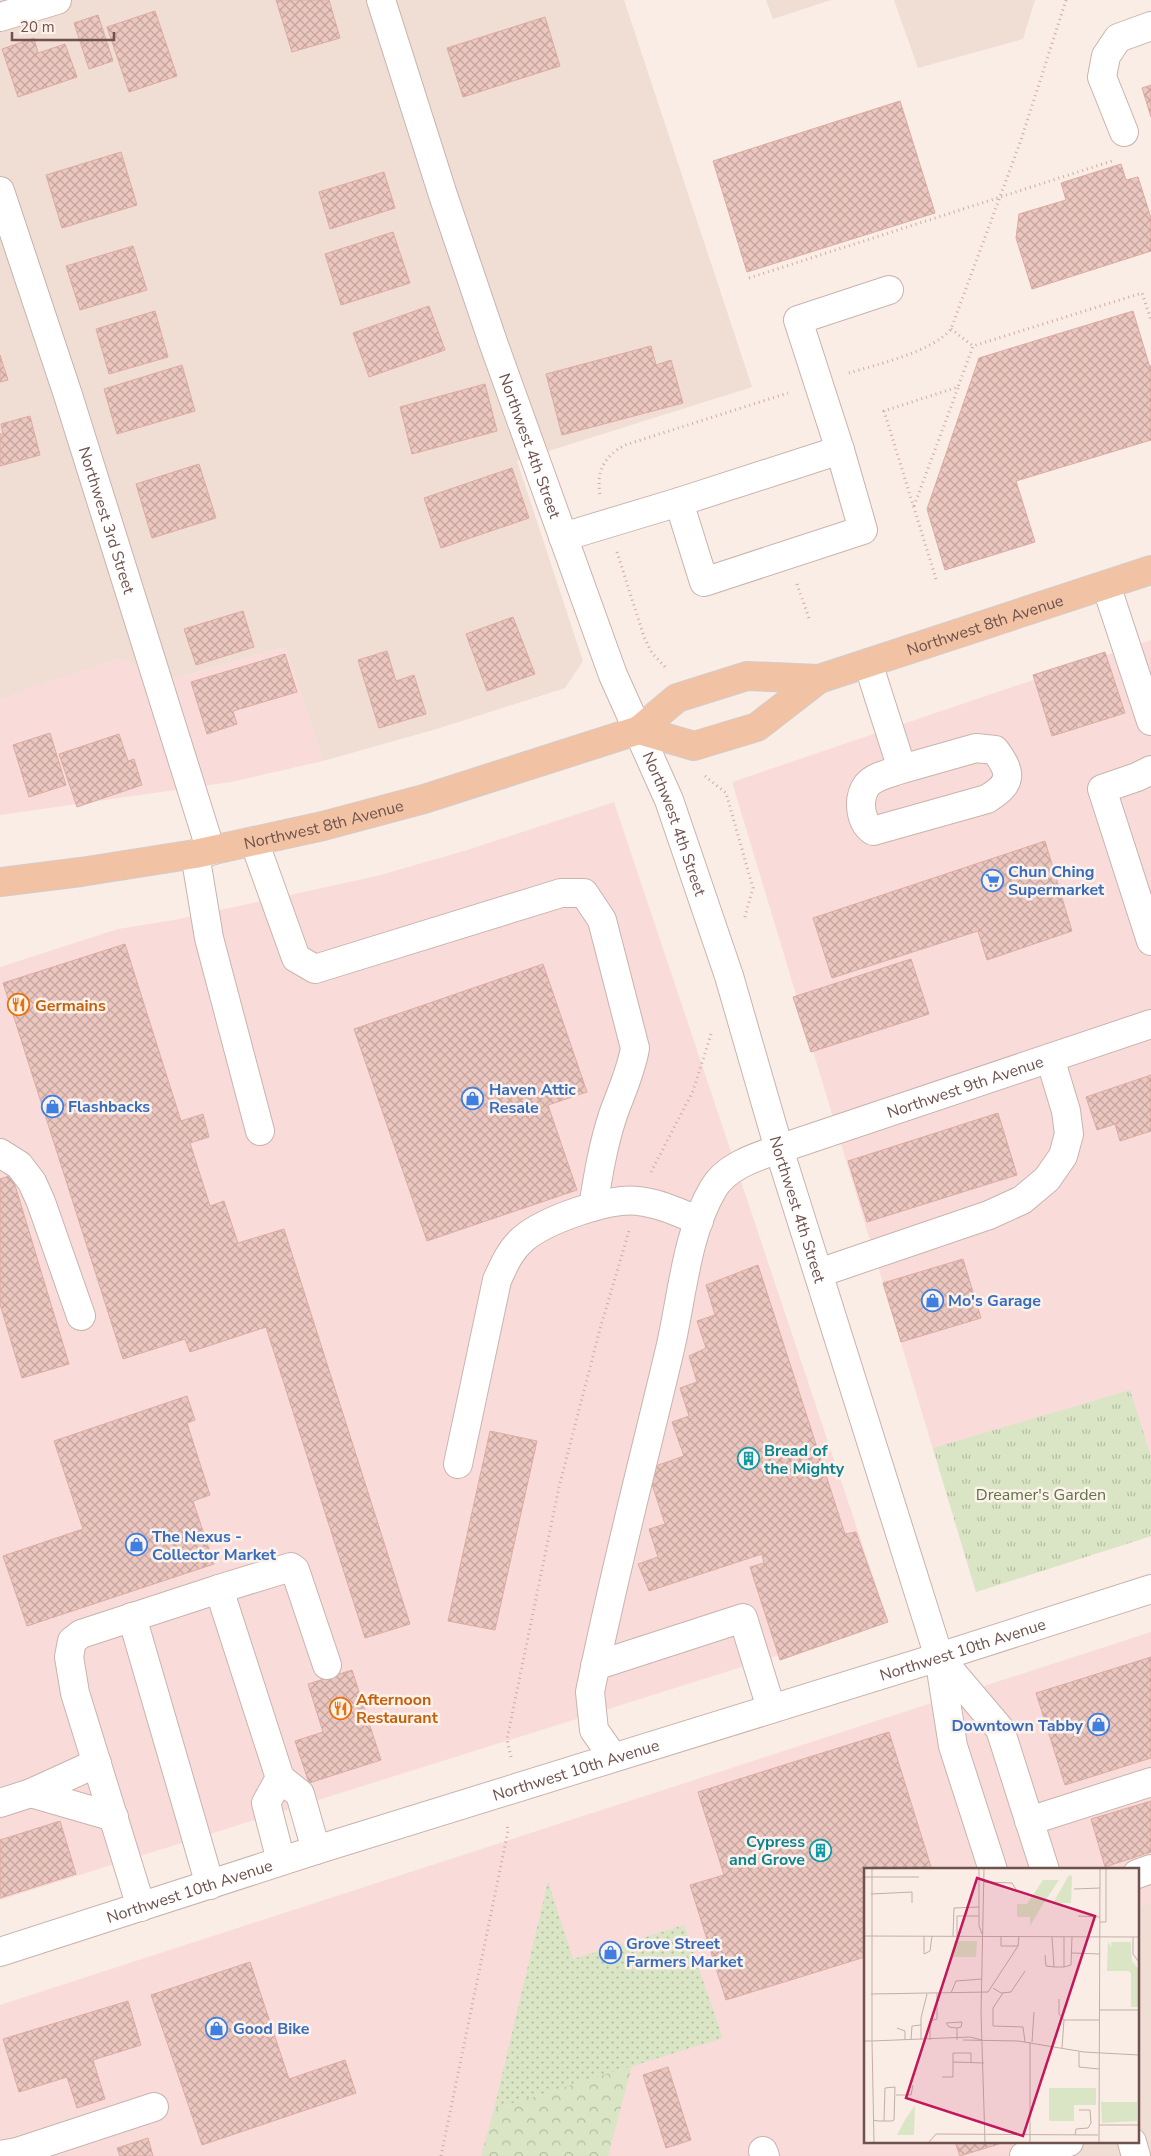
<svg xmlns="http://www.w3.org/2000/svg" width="1151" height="2156" font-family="'Nunito Sans',sans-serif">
<defs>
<pattern id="grass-dots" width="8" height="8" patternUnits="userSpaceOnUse" patternTransform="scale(1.25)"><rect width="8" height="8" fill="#dae5c5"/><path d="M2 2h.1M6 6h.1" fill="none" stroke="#b5bca2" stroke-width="1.8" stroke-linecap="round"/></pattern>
<pattern id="forest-crowns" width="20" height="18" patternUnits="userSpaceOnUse" patternTransform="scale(1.25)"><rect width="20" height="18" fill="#dae5c5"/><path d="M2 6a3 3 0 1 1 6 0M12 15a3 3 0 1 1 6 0" fill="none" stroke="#b5bca2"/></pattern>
<pattern id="park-tufts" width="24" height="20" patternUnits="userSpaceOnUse" patternTransform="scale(1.25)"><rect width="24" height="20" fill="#dae5c5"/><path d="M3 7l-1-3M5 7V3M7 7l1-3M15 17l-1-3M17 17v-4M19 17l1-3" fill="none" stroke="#b5bca2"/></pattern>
<pattern id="building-cross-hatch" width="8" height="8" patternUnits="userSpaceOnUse" patternTransform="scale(1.25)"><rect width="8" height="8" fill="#ecc7c0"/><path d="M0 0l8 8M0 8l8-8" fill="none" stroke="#c3a49e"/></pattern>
</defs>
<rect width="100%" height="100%" fill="#faede5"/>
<path fill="#f0ddd4" d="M0,0h624l128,387 -235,74 66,200 -18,27 -125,40 -117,33 -38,-114 -109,31 -58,-19 -118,41z
M766,0h65l-58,19z
M894,0h141l-12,39 -105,29z
M1151,1903v253h-98l-5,-14h89v-234z"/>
<path fill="#f9dcda" d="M1151,640v896l-175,56 -244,-810z
M285,647l38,114 -92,21 -231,33v-115l25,-11 93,-30 58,19z
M614,802l274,819 -888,279v-933l118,-38 56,-9 203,-44 87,-25z
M1151,1632v271l-14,5v-38h-272v272h183l5,14h-1049l-4,-11v-140z"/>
<path fill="url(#grass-dots)" d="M548,1881l25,78 111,-34 39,113 -229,71z"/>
<path fill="url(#forest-crowns)" d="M632,2066l-24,90h-127l13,-47z"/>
<path fill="url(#park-tufts)" d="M1130,1390l21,67v79l-175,56 -43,-144z"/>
<path fill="url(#building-cross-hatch)" stroke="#ddaba2" d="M276,0h53l11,38 -48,14z
M155,11l22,65 -48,16 -22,-65z
M98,15l15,46 -24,8 -15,-46z
M545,17l15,49 -97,31 -16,-49z
M34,38l4,15 27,-9 12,33 -59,20 -16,-48z
M1151,85v32l-9,-29z
M900,101l35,112 -188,59 -34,-111z
M121,152l16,53 -75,23 -16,-53z
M1121,164l5,16 12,-3 13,41v33l-119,38 -16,-51 3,-24 47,-14 -5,-17z
M384,172l11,36 -65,21 -11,-37z
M393,232l17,51 -69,22 -16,-51z
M133,246l14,44 -67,20 -14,-44z
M429,306l16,44 -76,27 -16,-44z
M155,311l13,46 -59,17 -13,-45z
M1133,311l18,60v69l-135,41 19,61 -90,28 -18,-61 52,-151z
M651,346l5,19 15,-5 12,43 -121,32 -16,-61z
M0,355l8,25 -8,2z
M182,365l13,46 -78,23 -13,-45z
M485,384l12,47 -85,23 -12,-47z
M30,416l10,39 -40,11v-32h3l-2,-10z
M199,464l17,54 -64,20 -16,-54z
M512,468l17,50 -88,30 -17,-50z
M243,611l11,36 -58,18 -12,-36z
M513,617l22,57 -48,17 -21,-57z
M387,651l9,30 18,-6 12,39 -47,14 -21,-68z
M1105,652l20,61 -73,23 -19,-61z
M285,654l12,38 -64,19 4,13 -30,10 -16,-52z
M50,733l16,52 -37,12 -16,-52z
M119,734l9,27 6,-2 8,26 -65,22 -18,-53z
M1045,841l27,90 -85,29 -9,-29 -146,47 -19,-60z
M125,944l56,177 22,-7 6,23 -19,6 20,63 14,-5 14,42 46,-14 126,395 -45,14 -99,-311 -76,25 -5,-13 -62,20 -120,-376z
M911,959l18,55 -118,38 -18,-55z
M543,964l44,128 -39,13 29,85 -150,51 -73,-212z
M1151,1075v56l-31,10 -5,-17 -18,6 -11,-33z
M998,1113l19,62 -150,47 -19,-61z
M12,1175l57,189 -47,14 -22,-74v-125z
M963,1259l18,59 -80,24 -18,-59z
M758,1265l87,269 11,-2 32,90 -108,38 -30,-93 14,-4 -2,-9 -113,37 -11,-27 20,-7 -9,-28 16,-5 -18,-55 37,-13 -12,-34 17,-6 -9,-28 17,-6 -8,-26 17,-8 -9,-27 18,-6 -9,-30z
M187,1396l8,24 -8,3 23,72 -17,6 21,63 -187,62 -24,-70 80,-27 -29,-88z
M490,1431l47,10 -42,189 -47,-9z
M1151,1657v101l-86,27 -29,-92z
M352,1670l29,90 -72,23 -14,-42 28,-9 -15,-48z
M889,1732l43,138h-67v87l-139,43 -36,-115 34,-10 -26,-83z
M1151,1801v51l-46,15 -14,-48z
M60,1821l16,53 -76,24v-58z
M250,1962l39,117 56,-19 11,33 -154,52 -51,-150z
M128,2001l13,44 -48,15 12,39 -28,9 -10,-31 -48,15 -16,-53z
M668,2067l23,73 -25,8 -23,-73z
M148,2138l5,18h-33l-3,-8z
M955,2142h44v2l-39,12z"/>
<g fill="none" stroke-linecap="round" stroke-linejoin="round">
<defs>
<g id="minor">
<path id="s1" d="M381,0l62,195 51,150 119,330 56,125 60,176 50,173 160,508 14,89 40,124"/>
<path d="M0,17l57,-17"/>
<path d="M1124,132l-22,-55 4,-21 12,-18 33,-12"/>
<path id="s2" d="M0,191l68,204 143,456"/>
<path d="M679,502l25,80 159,-52 -23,-80"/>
<path d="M563,537l116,-35 161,-52 -42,-130 91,-30"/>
<path d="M1106,585l45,136"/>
<path d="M868,663l34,106 74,-21 19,2c17,23 18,33 -8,49l-114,32c-13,-9 -16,-32 -6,-46 7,-9 24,-12 35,-16"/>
<path d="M1151,770l-14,7 -35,12 49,152"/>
<path d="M254,841l42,117 19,11 246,-76h23l18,27 33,128c-4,24 -14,44 -22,67 -10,30 -15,61 -20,92"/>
<path d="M195,854l14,84 51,193"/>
<path d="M0,1153l19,12 13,17 9,20 40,114"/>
<path d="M819,1273l170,-58 33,-15 25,-21 16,-23 6,-22 -3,-23 -16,-53"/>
<path d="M458,1464l39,-184c7,-15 13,-30 26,-41 22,-19 87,-42 115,-38 21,2 42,12 61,20"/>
<path d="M219,1589l72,-22 4,3 32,95"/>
<path d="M132,1617l78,268"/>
<path d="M939,1657l61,72 45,141"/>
<path d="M595,1666l148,-48 28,90"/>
<path id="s3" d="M613,1757l-19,-27 -4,-38c23,-115 53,-229 80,-343 12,-51 16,-114 43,-160 13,-23 43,-32 66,-40l372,-125"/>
<path d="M280,1778l-14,25 15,58"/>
<path d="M31,1793l83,24"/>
<path d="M0,1803l31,-10 66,-30"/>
<path d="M1029,1821l122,-39"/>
<path d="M1137,1874l14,-5"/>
<path d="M141,1907l-66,-214 -6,-36 3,-16 9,-7 138,-45 61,189 20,16 16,56"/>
<path id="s4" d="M0,1952l316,-102 623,-193 212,-68"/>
<path d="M1132,2142l4,14"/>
<path d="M763,2151l2,5"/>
<path d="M0,2155l17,-3 137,-45"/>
<path d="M1024,2156l45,-14"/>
</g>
<g id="major">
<path id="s5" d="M639,730l55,16 63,-19 62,-48 332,-109"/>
<path id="s6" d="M0,882l81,-10 114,-18 128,-28 101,-27 215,-69 38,-32 70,-22 72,3"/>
</g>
</defs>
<use href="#minor" stroke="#c9b3ad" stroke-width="30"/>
<use href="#major" stroke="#d4cbca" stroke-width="30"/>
<path stroke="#d0aaa3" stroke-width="3" stroke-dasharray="1 4" stroke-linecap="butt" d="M749,278l363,-117
M951,329l22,17
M1150,367h1
M849,373c29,-9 83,-21 102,-44l70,-189 45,-140
M600,494c-4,-24 5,-38 25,-49l163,-52
M914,506l44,-118
M617,552l27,85 8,16 15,16
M936,579l-52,-168 74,-24 15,-41 169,-53 9,27
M797,584l12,34
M705,776l21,17 27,95 -9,32
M651,1172l42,-81 19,-60
M511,1757l-4,-18 52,-252 41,-158 29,-98
M441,2156l67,-325 -1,-7"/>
<use href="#minor" stroke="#fff" stroke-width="28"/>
<use href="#major" stroke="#f1c3a4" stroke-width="28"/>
</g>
<defs>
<symbol id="supermarket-ring" viewBox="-11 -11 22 22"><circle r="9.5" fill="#fdf2eb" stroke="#3f7fe0" stroke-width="1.5"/><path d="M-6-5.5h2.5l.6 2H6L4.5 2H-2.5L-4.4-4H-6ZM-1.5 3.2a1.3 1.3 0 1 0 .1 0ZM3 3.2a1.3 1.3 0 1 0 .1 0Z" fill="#3f7fe0"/></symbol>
<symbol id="restaurant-ring" viewBox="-11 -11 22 22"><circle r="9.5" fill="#fdf2eb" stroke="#e8710a" stroke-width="1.5"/><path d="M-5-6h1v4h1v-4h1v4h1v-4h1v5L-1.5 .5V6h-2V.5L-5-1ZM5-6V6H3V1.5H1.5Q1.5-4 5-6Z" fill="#e8710a"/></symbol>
<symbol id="shop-ring" viewBox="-11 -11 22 22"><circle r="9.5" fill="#fdf2eb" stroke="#3f7fe0" stroke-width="1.5"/><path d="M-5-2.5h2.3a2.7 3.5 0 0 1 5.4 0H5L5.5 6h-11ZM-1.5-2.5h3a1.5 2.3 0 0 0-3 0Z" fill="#3f7fe0"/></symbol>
<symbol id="building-ring" viewBox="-11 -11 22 22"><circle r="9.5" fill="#fdf2eb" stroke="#0f9aa8" stroke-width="1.5"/><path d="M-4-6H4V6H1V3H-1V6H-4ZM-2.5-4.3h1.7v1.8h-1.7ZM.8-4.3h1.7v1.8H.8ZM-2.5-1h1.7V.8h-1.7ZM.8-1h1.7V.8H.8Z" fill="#0f9aa8"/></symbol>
</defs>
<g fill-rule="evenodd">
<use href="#supermarket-ring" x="980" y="868" width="25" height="25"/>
<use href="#restaurant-ring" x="6" y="992" width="25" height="25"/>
<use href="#shop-ring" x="460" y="1086" width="25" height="25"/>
<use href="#shop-ring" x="40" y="1094" width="25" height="25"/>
<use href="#shop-ring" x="920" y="1288" width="25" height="25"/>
<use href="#building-ring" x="736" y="1446" width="25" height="25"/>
<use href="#shop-ring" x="124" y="1532" width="25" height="25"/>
<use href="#restaurant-ring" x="328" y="1696" width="25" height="25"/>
<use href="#shop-ring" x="1086" y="1712" width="25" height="25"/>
<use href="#building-ring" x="808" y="1838" width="25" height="25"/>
<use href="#shop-ring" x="598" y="1940" width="25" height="25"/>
<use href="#shop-ring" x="204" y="2016" width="25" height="25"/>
</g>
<g text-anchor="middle" stroke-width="5" stroke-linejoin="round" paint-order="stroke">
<g font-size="16" fill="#6f524d" stroke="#fdf2eb">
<text dy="6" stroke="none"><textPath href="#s1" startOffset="470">Northwest 4th Street</textPath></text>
<text dy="6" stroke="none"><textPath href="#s2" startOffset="346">Northwest 3rd Street</textPath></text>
<text dy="6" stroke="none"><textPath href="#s5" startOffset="376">Northwest 8th Avenue</textPath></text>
<text dy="6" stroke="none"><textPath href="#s1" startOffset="875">Northwest 4th Street</textPath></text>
<text dy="6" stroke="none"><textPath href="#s6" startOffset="329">Northwest 8th Avenue</textPath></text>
<text dy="6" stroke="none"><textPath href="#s3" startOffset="865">Northwest 9th Avenue</textPath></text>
<text dy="6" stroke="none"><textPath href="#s1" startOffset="1280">Northwest 4th Street</textPath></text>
<text dy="6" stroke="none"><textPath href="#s4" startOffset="1009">Northwest 10th Avenue</textPath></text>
<text dy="6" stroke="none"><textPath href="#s4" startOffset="604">Northwest 10th Avenue</textPath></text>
<text dy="6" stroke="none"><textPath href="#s4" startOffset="199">Northwest 10th Avenue</textPath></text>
</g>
<g font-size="16" font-weight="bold" fill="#366cbe" stroke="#fdf2eb" text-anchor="start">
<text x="1008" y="877">Chun Ching<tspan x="1008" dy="18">Supermarket</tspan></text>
<text x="489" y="1095">Haven Attic<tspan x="489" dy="18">Resale</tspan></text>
<text x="68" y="1112">Flashbacks</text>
<text x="948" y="1306">Mo's Garage</text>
<text x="152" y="1542">The Nexus -<tspan x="152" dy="18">Collector Market</tspan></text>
<text x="1083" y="1731" text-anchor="end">Downtown Tabby</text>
<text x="626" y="1949">Grove Street<tspan x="626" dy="18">Farmers Market</tspan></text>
<text x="233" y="2034">Good Bike</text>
</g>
<g font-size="16" font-weight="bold" fill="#c56008" stroke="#fdf2eb" text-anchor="start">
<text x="35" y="1011">Germains</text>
<text x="356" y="1705">Afternoon<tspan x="356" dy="18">Restaurant</tspan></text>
</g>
<g font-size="16" font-weight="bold" fill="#0d838f" stroke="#fdf2eb" text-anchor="start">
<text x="764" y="1456">Bread of<tspan x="764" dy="18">the Mighty</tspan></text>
<text x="805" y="1847" text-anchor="end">Cypress<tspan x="805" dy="18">and Grove</tspan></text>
</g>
<g font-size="16" fill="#5e7447" stroke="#fdf2eb">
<text x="1041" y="1500">Dreamer's Garden</text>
</g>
</g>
<g transform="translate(864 1868)">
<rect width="275" height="275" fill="#faede5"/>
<path d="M153,36h26l-13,22v-9h-13zM244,74l7,11 16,-6 1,14 -4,10h-21zM185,220h47v17h-22v16h-25zM237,234h36v19l-35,2z" fill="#dae5c5"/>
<path d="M205,7l3,1 -1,27h-18zM179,12h16l-16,24h-16zM247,74h20v5l-8,7 -8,-1 -3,-1zM268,93l7,9v37h-8v-34l-3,-2zM51,237l-1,30h-17l8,-15z" fill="#dae5c5"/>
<path d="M90,73h23l-1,16h-22z" fill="#dae5c5"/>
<path fill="none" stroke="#c2afa8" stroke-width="1" d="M8,1v172l98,-4 12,3M115,1v57l3,8M120,1l-3,143 4,130M0,9h55M120,14l28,1 5,8M210,21l26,-1M7,26l41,-2v11M214,48l22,1M236,54h6v-53M0,68l275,1M60,68v18l6,-3 2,-15M89,68l1,-28 25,-1M93,68v-20h22M137,68v10h17M188,69l2,30h10l7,-2 1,-28M269,69v17l6,8M208,85l28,1M181,87l1,11 8,1M200,99v-30M129,120l8,5 10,-1 14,-21M87,125l5,-12 26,-2M139,125l-10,15v18l30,1 2,15M7,126l117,-2 30,-46 1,-10M195,131v15l5,6M236,142h39M33,160l8,3v9M47,172l1,-14 9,-1M57,172v-22l6,-24M66,172v-19l7,-2v-26M93,172v-12l-8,-1 -3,-4 16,-1 -1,5 -4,1M99,172l55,1 66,11 55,3M0,173h8l2,101M168,174l2,-30M198,180l2,-28h36M215,184v15l20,2M89,194v-9h18v9M78,209h11v-15l31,1M32,227h15l2,-10M9,252l5,1h14l2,-1 1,-33 -10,1 -1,33M235,257h40M211,267l1,-6 12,-1 3,-5 -1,-13h-11M65,274l7,-8 162,1M166,274v-100M235,274l1,-273"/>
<path fill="#c2185b" fill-opacity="0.15" stroke="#c2185b" stroke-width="2.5" d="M113,10l118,38 -72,220 -117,-38z"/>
<rect width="275" height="275" fill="none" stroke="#6f524d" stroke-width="2.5"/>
</g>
<path d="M12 32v8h102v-8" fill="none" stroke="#6f524d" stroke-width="2.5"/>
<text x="20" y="32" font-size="15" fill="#6f524d" stroke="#fdf2eb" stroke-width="4" paint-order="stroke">20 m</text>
</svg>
